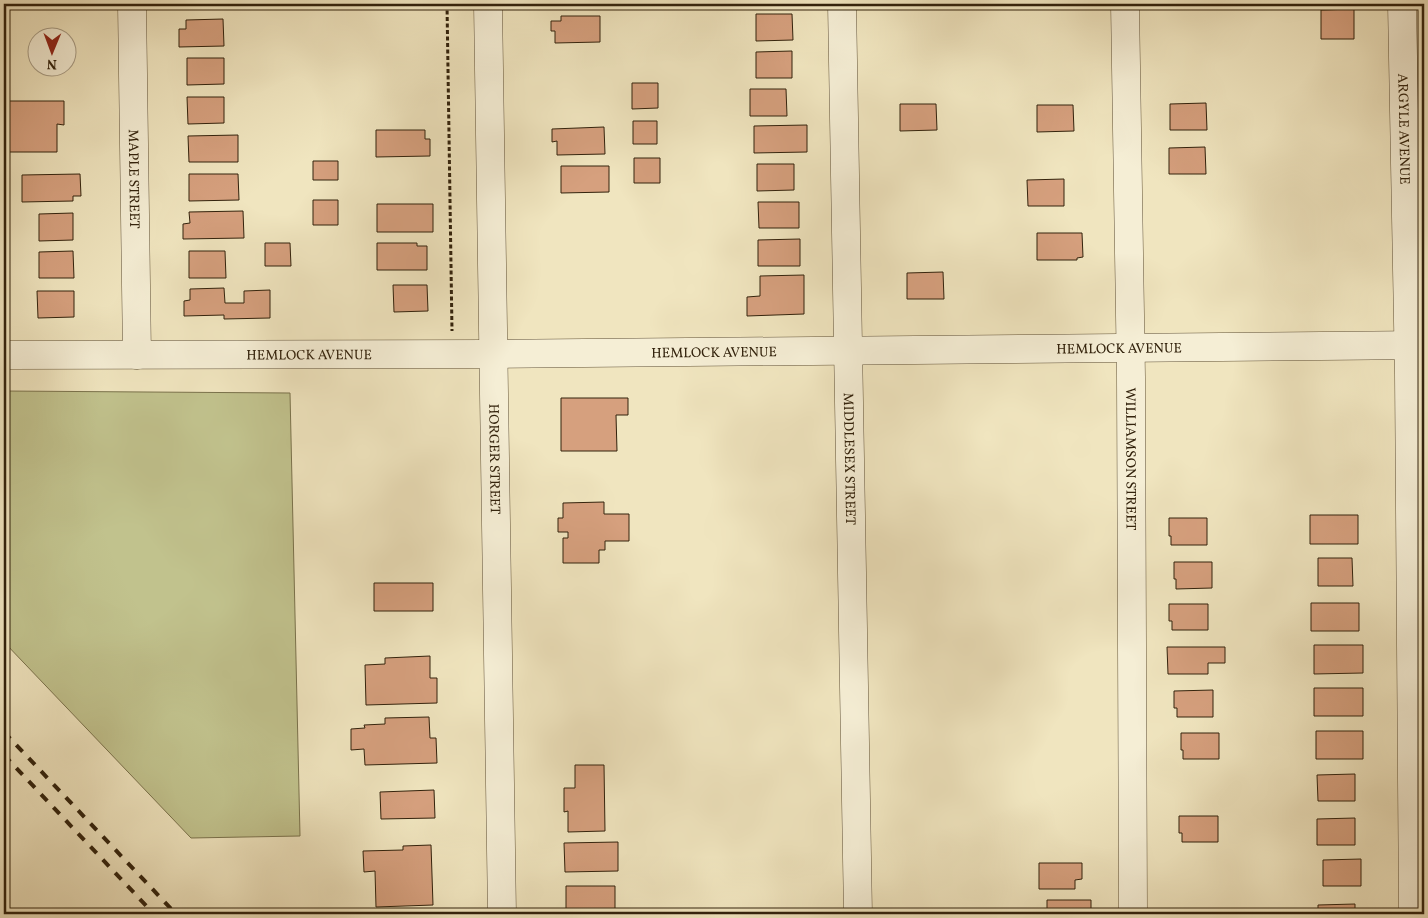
<svg xmlns="http://www.w3.org/2000/svg" width="1428" height="918" font-family="Vollkorn,serif">
<rect width="100%" height="100%" fill="#f0e5bf"/>
<filter id="stains"><feTurbulence type="fractalNoise" baseFrequency=".004" numOctaves="4"/><feColorMatrix values="0 0 0 0 .2 0 0 0 0 .09 0 0 0 0 .02 0 0 0 .5 -.17"/></filter>
<radialGradient id="worn" r=".72"><stop offset=".6" stop-color="#630" stop-opacity="0"/><stop offset="1" stop-color="#630" stop-opacity=".3"/></radialGradient>
<path fill="#c1c28d" stroke="#7a724c" d="M4,391l286,2 10,443 -109,2 -187,-196z"/>
<path fill="#d6a07e" stroke="#32220c" d="M187,4h52v4l-52,1z
M381,4h34v2h-34z
M561,4h48l-48,1z
M1354,9v30h-33v-29z
M756,14h36l1,26 -37,1z
M561,16h39v26l-45,1v-12h-4v-10h10z
M223,19l1,27 -45,1v-18h7v-9z
M792,51v27h-36v-26z
M187,58h37v26l-37,1z
M632,83h26v25l-26,1z
M750,89h36l1,27h-37z
M187,97h37v26l-36,1z
M7,101h57v24l-7,-1v28h-50z
M1206,103l1,27h-37v-26z
M900,104h36l1,26 -37,1z
M1037,105h36l1,26 -37,1z
M633,121h24v23h-24z
M807,125v27l-53,1v-27z
M604,127l1,27 -48,1v-14l-5,1v-13z
M376,130h49v9h5v17l-54,1z
M238,135v27h-49l-1,-26z
M1205,147l1,27h-37v-26z
M634,158h26v25h-26z
M313,161h25v19h-25z
M757,164h37v26l-37,1z
M561,166h48v26l-48,1z
M80,174l1,22h-8v5l-51,1v-27z
M189,174h49l1,26 -50,1z
M1064,179v27h-36l-1,-26z
M313,200h25v25h-25z
M758,202h41v26h-40z
M377,204h56v28h-56z
M243,211l1,27 -61,1v-15l7,-1 -1,-11z
M73,213v27l-34,1v-27z
M1037,233h45l1,24 -6,1v2h-40z
M800,239v27h-42v-26z
M265,243h25l1,23h-26z
M377,243h40v3h10v24h-50z
M73,251l1,27h-35v-26z
M189,251h36l1,27h-37z
M943,272l1,27h-37v-26z
M804,275v39l-57,2v-19l13,-1v-20z
M393,285h34l1,26 -34,1z
M224,288l1,15h19v-12l26,-1v28l-46,1v-4l-40,1v-15l6,-1v-11z
M37,291h37v26l-36,1z
M561,398h67v17h-12l1,36h-56z
M604,502v12h25v27h-24v9h-6v13h-36v-25h5v-6h-10v-14h5v-15z
M1310,515h48v29h-48z
M1169,518h38v27h-36v-9h-2z
M1318,558h34l1,28h-35z
M1174,562h38v26l-36,1v-10h-2z
M374,583h59v28h-59z
M1311,603h48v28h-48z
M1169,604h39v26h-36v-9h-3z
M1314,645h49v28l-49,1z
M1167,647h58v16h-17v11h-40z
M430,656v22h7v25l-71,2 -1,-40 20,-1v-6z
M1314,688h49v28h-49z
M1213,690v27h-36v-9h-3v-17z
M429,717l1,21h6l1,25 -72,2 -1,-16 -13,1v-21l14,-1 -1,-3 21,-1v-6z
M1316,731h47v28h-47z
M1181,733h38v26h-36v-9h-2z
M575,765h29l1,66 -37,1v-21l-4,1v-24h11z
M1355,774v27h-37l-1,-26z
M434,790l1,28 -54,1 -1,-27z
M1179,816h39v26h-36v-9h-3z
M1355,818v27h-38v-26z
M618,842v29l-53,1 -1,-29z
M431,845l2,60 -57,2 -1,-36 -11,1 -1,-21 40,-1v-4z
M1361,859v27h-38v-26z
M1039,863h43v16l-7,1v9h-36z
M566,886h49v28h-49z
M1047,900h44v14h-44z
M1355,904v10h-37v-9z"/>
<g fill="none" stroke-linecap="round" stroke-linejoin="round">
<defs>
<g id="minor">
<path id="s1" d="M132,4l5,351"/>
<path id="s2" d="M488,4l14,910"/>
<path id="s3" d="M842,4l16,910"/>
<path id="s4" d="M1125,4l6,373 2,537"/>
<path id="s5" d="M1402,4l7,370 4,540"/>
<path id="s6" d="M4,355l488,-1 932,-9"/>
</g>
</defs>
<use href="#minor" stroke="#625339" stroke-width="29"/>
<path stroke="#32220c" stroke-width="3" stroke-dasharray="4 2.5" stroke-linecap="butt" d="M447,4l5,327"/>
<use href="#minor" stroke="#f5eed5" stroke-width="28"/>
<path stroke="#32220c" stroke-width="4" stroke-dasharray="9 9" stroke-linecap="butt" d="M4,732l172,182
M4,755l150,159"/>
</g>
<g text-anchor="middle" stroke-width="4.5" stroke-linejoin="round" paint-order="stroke">
<g font-size="14" fill="#32220c" stroke="#f5eed5">
<text dy="5" stroke="none"><textPath href="#s5" startOffset="125">ARGYLE AVENUE</textPath></text>
<text dy="5" stroke="none"><textPath href="#s1" startOffset="175">MAPLE STREET</textPath></text>
<text dy="5" stroke="none"><textPath href="#s6" startOffset="1115">HEMLOCK AVENUE</textPath></text>
<text dy="5" stroke="none"><textPath href="#s6" startOffset="710">HEMLOCK AVENUE</textPath></text>
<text dy="5" stroke="none"><textPath href="#s6" startOffset="305">HEMLOCK AVENUE</textPath></text>
<text dy="5" stroke="none"><textPath href="#s2" startOffset="455">HORGER STREET</textPath></text>
<text dy="5" stroke="none"><textPath href="#s3" startOffset="455">MIDDLESEX STREET</textPath></text>
<text dy="5" stroke="none"><textPath href="#s4" startOffset="455">WILLIAMSON STREET</textPath></text>
</g>
</g>
<rect width="1428" height="918" fill="none" stroke="#f0e5bf" stroke-width="20"/>
<rect x="5" y="5" width="1418" height="908" fill="none" stroke="#32220c" stroke-width="2.5"/>
<rect x="10" y="10" width="1408" height="898" fill="none" stroke="#32220c"/>
<g transform="translate(52 52) rotate(181)"><circle r="24" fill="#f5eed5" stroke="#a79c85"/>
<path d="M0-4L9 19L0 12L-9 19Z" fill="#8f2418"/>
<text y="-8" font-size="14" font-weight="bold" text-anchor="middle" fill="#32220c">N</text>
</g>
<rect width="100%" height="100%" filter="url(#stains)"/>
<rect width="100%" height="100%" fill="url(#worn)"/>
</svg>
